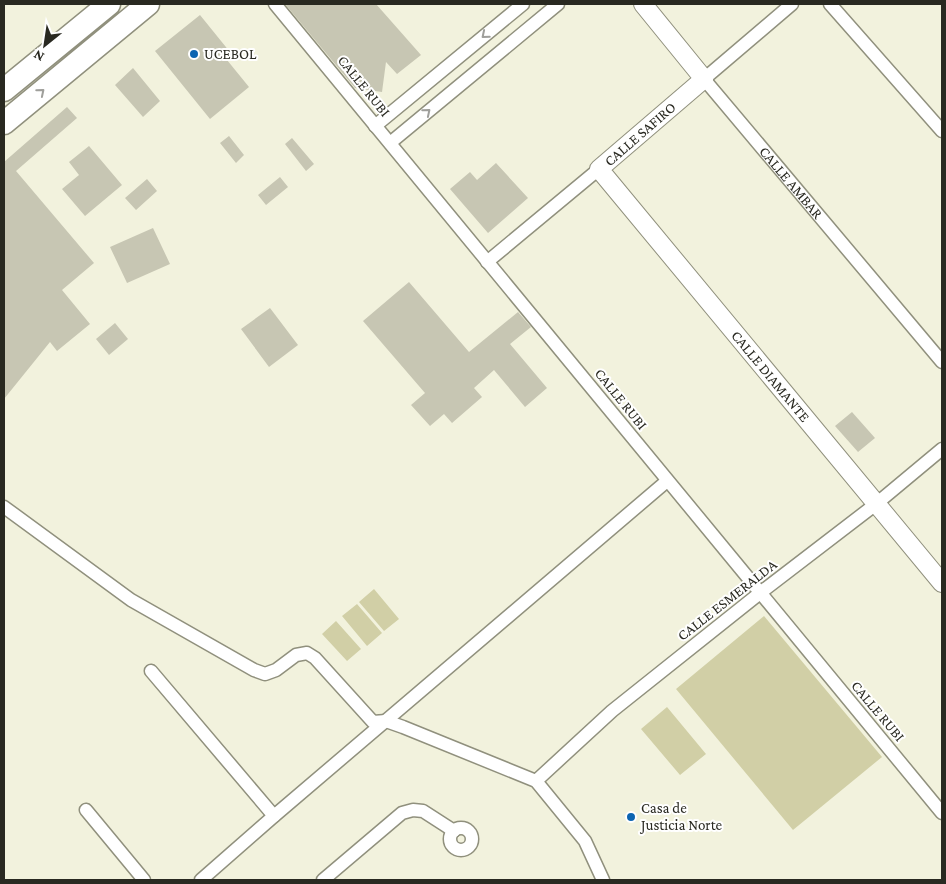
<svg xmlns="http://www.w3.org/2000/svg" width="946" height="884" font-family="'Crimson Pro',serif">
<rect width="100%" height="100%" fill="#f2f2dd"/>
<path fill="#d1cfa6" d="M374,589l25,30 -15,12 -25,-29z
M357,604l25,29 -15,13 -25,-30z
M764,616l118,141 -89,73 -117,-141z
M336,621l25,28 -14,12 -25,-27z
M667,707l39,47 -26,21 -39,-46z"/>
<path fill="#c7c6b3" d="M285,4h91l45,51 -24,19 -11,-12 -4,30 -27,-4z
M200,15l34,42 -7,3 22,27 -39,32 -55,-68z
M133,68l27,33 -17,16 -28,-32z
M67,107l10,11 -61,53 78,92 -32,27 28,34 -33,27 -7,-9 -46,57v-237z
M229,136l15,19 -8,8 -16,-20z
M292,138l22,26 -8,7 -21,-27z
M89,146l33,39 -37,31 -23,-27 17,-14 -10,-13z
M496,163l32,35 -40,35 -38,-44 20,-17 7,8z
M280,177l8,10 -22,18 -8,-10z
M147,179l10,12 -21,19 -11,-12z
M153,228l17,36 -43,19 -17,-36z
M409,282l60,70 49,-40 13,15 -21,17 37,44 -22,19 -31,-37 -20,18 8,9 -30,26 -8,-9 -14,12 -19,-21 14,-12 -62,-72z
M270,308l28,37 -29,22 -28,-38z
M115,323l13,16 -19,16 -13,-16z
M852,412l23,26 -17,14 -23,-26z"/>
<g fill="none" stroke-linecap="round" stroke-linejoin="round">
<defs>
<g id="street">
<path d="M275,4l667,809"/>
<path id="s1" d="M792,4l-88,75 238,283"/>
<path d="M830,4l112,127"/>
<path d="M375,126l148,-122"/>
<path d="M390,143l168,-139"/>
<path d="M487,262l112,-93"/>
<path d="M4,507l127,93 123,70 11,4 11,-4 20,-15 11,-2 8,5 58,64 13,-1 17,6 133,54 49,60 18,39"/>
<path d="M151,671l123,145"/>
<path d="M536,781l76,-70 148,-118 116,-89 66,-55"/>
<path d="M86,810l58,70"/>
<circle cx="461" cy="839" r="11"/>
<path d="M201,880l73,-64 393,-335"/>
<path d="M323,880l79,-67 11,-3 10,1 31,20"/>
</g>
<g id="secondary">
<path id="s2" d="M643,4l61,75 -105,90 343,414"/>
</g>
<path id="highway" d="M4,90l105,-86
M4,123l144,-119"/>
</defs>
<use href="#street" stroke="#90907d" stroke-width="15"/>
<use href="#secondary" stroke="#90907d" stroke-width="20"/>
<use href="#highway" stroke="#90907d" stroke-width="25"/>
<use href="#street" stroke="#fff" stroke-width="12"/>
<use href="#secondary" stroke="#fff" stroke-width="18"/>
<use href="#highway" stroke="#fff" stroke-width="22"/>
</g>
<defs><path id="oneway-chevron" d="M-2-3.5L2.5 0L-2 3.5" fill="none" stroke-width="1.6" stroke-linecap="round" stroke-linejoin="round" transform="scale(1.25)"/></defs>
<g stroke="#9f9f9b">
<use href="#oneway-chevron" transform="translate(485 35) rotate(140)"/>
<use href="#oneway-chevron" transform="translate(41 92) rotate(-40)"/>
<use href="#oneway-chevron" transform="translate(427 112) rotate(-40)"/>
</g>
<g fill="#0c64b1" stroke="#fff" stroke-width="2">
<circle cx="194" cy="54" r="5"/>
<circle cx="631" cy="817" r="5"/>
</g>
<g text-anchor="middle" stroke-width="4" stroke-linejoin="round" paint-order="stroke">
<g font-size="15" fill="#292921" stroke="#fff" text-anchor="start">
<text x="204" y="59">UCEBOL</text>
<text x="641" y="813">Casa de<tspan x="641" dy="17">Justicia Norte</tspan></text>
</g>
<g font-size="15" fill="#292921" stroke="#fff">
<text transform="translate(364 86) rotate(51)" y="5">CALLE RUBI</text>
<text transform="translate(640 134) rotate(-41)" y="5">CALLE SAFIRO</text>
<text dy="5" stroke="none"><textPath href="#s1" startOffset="251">CALLE AMBAR</textPath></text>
<text dy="5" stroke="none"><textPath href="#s2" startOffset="504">CALLE DIAMANTE</textPath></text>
<text transform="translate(621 399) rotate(51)" y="5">CALLE RUBI</text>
<text transform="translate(727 600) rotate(-38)" y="5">CALLE ESMERALDA</text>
<text transform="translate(878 711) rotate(50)" y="5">CALLE RUBI</text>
</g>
</g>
<rect width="946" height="884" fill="none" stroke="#292921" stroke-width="10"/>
<g transform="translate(45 45) rotate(210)" stroke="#ffffff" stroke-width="4" paint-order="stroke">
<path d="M0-4L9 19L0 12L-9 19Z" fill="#292921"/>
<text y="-8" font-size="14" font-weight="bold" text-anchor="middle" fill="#292921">N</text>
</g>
</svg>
